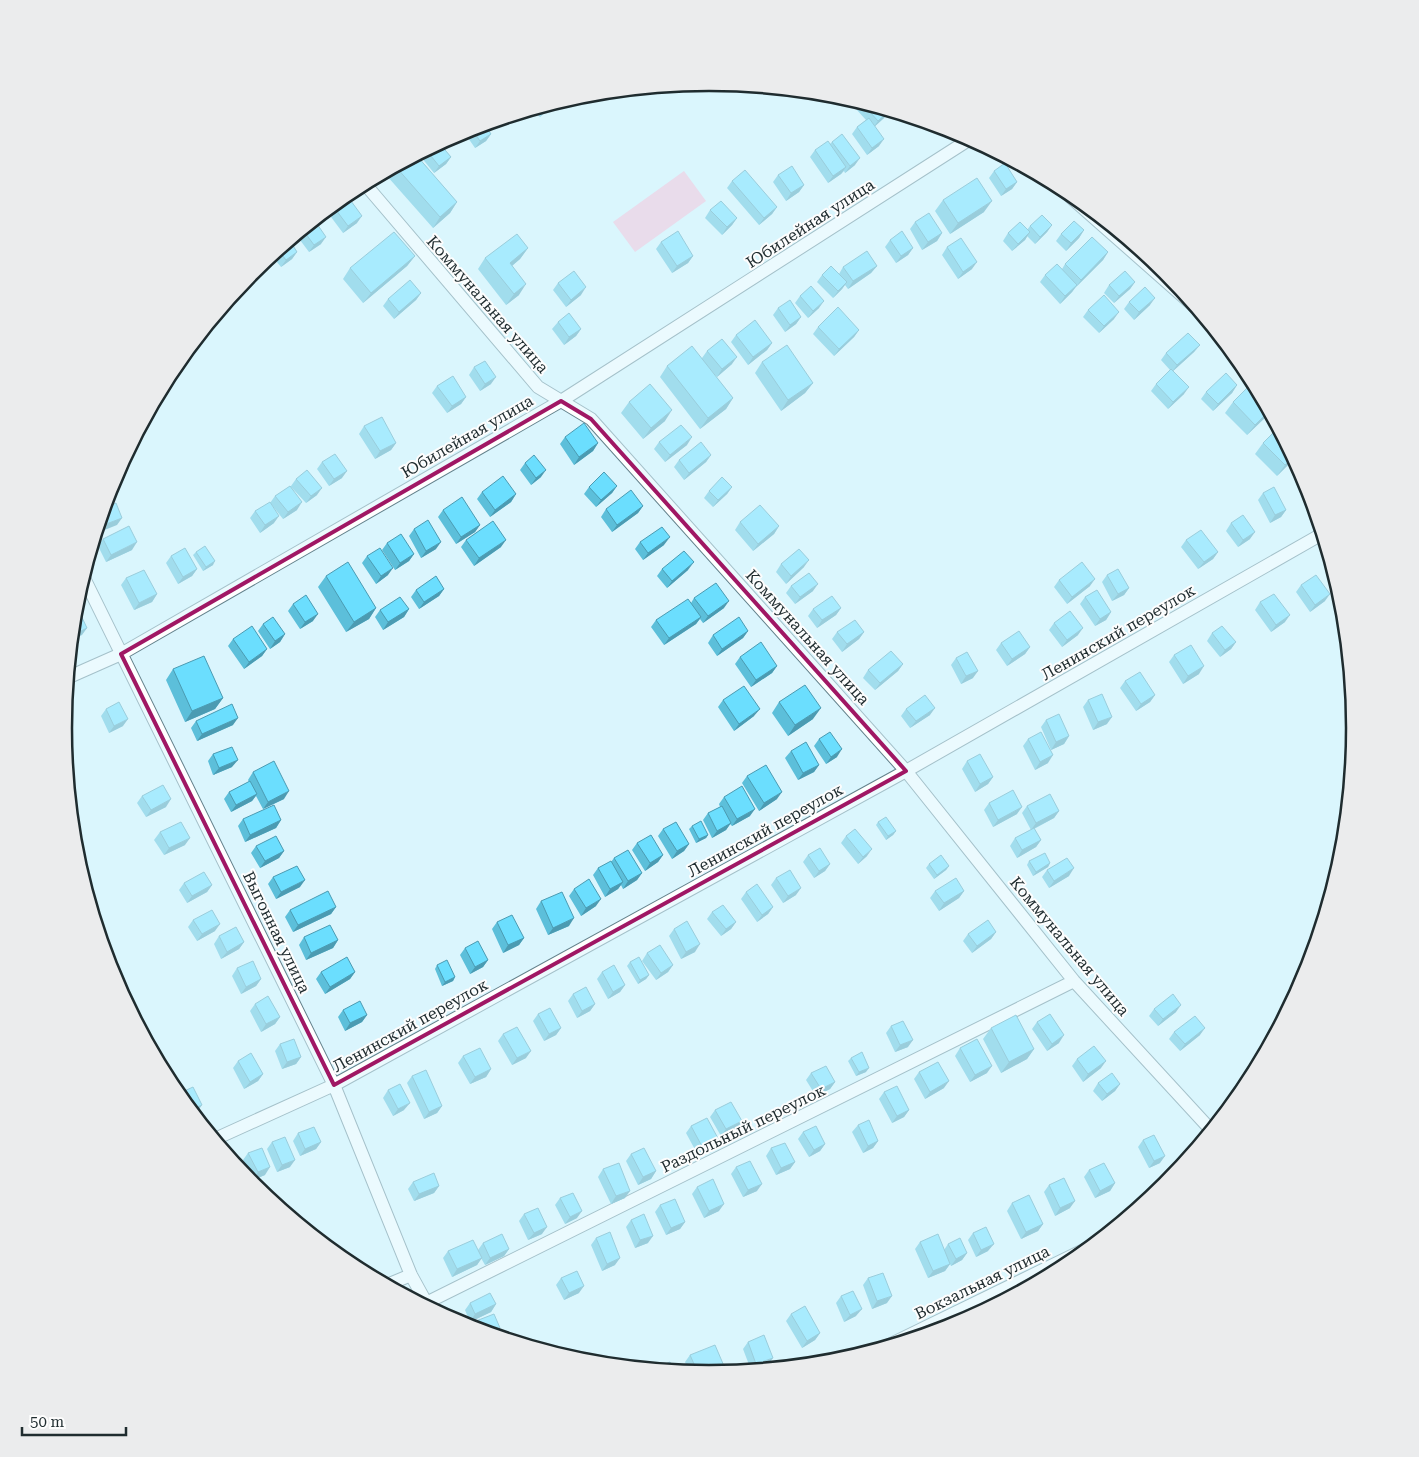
<svg xmlns="http://www.w3.org/2000/svg" width="1419" height="1457" font-family="'Roboto Serif',serif">
<rect width="100%" height="100%" fill="#daf5fd"/>
<path fill="#fabcd5" d="M684,171l22,30 -71,51 -22,-30z"/>
<g fill="none" stroke-linecap="round" stroke-linejoin="round">
<defs>
<path id="minor" d="M365,184l173,203 53,32 315,352 168,210 137,149
M1058,186l136,120
M84,578l250,507 77,190 17,31
M69,677l52,-23 440,-253 409,-262
M215,1139l119,-54 572,-314 416,-237
M387,1285l24,-10
M426,1303l648,-322
M885,1347l207,-101"/>
</defs>
<use href="#minor" stroke="#64828c" stroke-width="14"/>
<use href="#minor" stroke="#fff" stroke-width="12"/>
</g>
<path fill="#5cbfda" d="M846,98l43,13 -5,7 -9,8 4,20 -12,9 -15,-21 5,-7 9,-7z
M552,105l-12,12 -7,-7z
M516,116l-2,2 -11,8 -4,-5z
M907,117l13,4 -7,4z
M485,125l6,9 -5,7 -11,7 -11,-16z
M832,142l23,23 -10,8 -1,-2 -3,3 -13,9 -18,-26 5,-7 15,-6z
M440,144l11,13 -5,7 -12,9 -13,-16 4,-5z
M417,156l40,46 -7,11 -17,15 -46,-52 5,-6z
M994,171l23,11 -5,7 -11,7 -12,-18z
M778,175l26,10 -5,7 -13,9 -13,-19z
M732,181l45,26 -5,7 -13,11 -32,-37z
M943,200l41,12 -34,22 -15,-23z
M336,210l21,13 -14,10 -12,-16z
M710,210l27,8 -5,7 -10,10 -17,-17z
M315,221l6,23 -12,8 -12,-16z
M915,222l27,11 -5,8 -15,9 -12,-21z
M1052,225l-5,7 -12,12 -8,-8 -2,4 -13,11 -9,-10 5,-8 19,-3 3,-4z
M1084,230l-5,8 -13,13 -10,-10 5,-7z
M890,240l23,8 -5,7 -12,8 -11,-16z
M290,241l7,11 -5,7 -11,8 -9,-11z
M661,242l32,14 -5,7 -16,10 -16,-24z
M947,247l25,22 -14,10 -16,-24z
M528,248l-8,11 -8,7 7,29 -13,10 -28,-36 7,-11z
M1108,252l-5,8 -27,27 -4,5 -12,12 -20,-22 5,-7 17,-6 3,-5z
M415,256l-8,10 -44,37 -20,-24 7,-11z
M877,266l-6,7 -23,16 -3,-4 -3,4 -9,9 -16,-16 5,-7 17,-1 4,-7z
M1135,282l-5,7 -16,14 -10,-10 5,-8z
M558,283l23,12 -15,12 -13,-17z
M421,293l-5,7 -22,19 -11,-13 5,-7z
M800,296l19,12 -11,10 -13,-15z
M1129,302l21,3 -16,15 -10,-11z
M778,308l23,9 -5,7 -11,8 -12,-17z
M1088,310l26,9 -15,14 -16,-16z
M558,322l23,7 -5,7 -12,9 -12,-16z
M818,327l41,3 -5,7 -20,19 -21,-22z
M736,335l36,8 -5,7 -19,15 -17,-23z
M1200,345l-6,7 -21,19 11,23 -16,15 -17,-18 5,-7 14,-14 -9,-10 5,-7z
M707,351l25,13 -15,13 -9,-10 25,31 -7,11 -26,20 -40,-52 7,-11 35,-8z
M762,362l51,21 -8,10 -24,18 -26,-38z
M474,367l17,17 -11,7 -11,-16z
M1253,382l17,31 -23,22 -22,-22 8,-11z
M1237,385l-5,8 -19,18 -12,-12 5,-7z
M437,386l29,11 -5,7 -14,9 -15,-20z
M629,402l36,19 -22,18 -22,-26z
M364,426l32,17 -5,7 -16,9 -16,-25z
M1278,428l16,31 -17,17 -22,-22 8,-11z
M565,437l33,6 -5,8 -19,14 -14,-21z
M659,442l28,3 -22,17 -11,-13z
M711,455l-5,7 -22,18 -10,-13 5,-7z
M322,462l20,16 -13,8 -12,-17z
M525,463l16,14 -10,8 -11,-15z
M296,479l21,16 -11,8 -15,-16 6,23 -14,9 -12,-15 3,19 -14,10 -10,-15 5,-7 15,-8 5,-7 16,-10z
M617,486l-5,7 -16,14 -12,-13 5,-7z
M732,487l-5,7 -14,13 -9,-9 5,-7z
M482,492l34,2 -5,8 -21,15 -13,-18z
M1263,493l23,17 -5,7 -11,6 -12,-23z
M643,506l-5,7 -26,19 -11,-15 5,-8z
M443,510l37,15 -5,7 -19,12 -18,-27z
M740,522l39,4 -5,8 -21,17 -18,-21z
M1231,523l19,16 -12,8 -12,-16z
M414,529l22,20 -15,9 -12,-22z
M103,539l29,11 -26,12 -8,-16z
M466,540l35,7 -27,19 -13,-19z
M1186,540l32,12 -5,7 -15,10 -17,-22z
M640,542l24,3 -21,15 -8,-11z
M387,543l27,11 -5,7 -14,9 -13,-20z
M196,552l17,13 -10,6 -10,-16z
M171,556l26,13 -5,7 -14,8 -12,-21z
M367,556l21,19 -12,9 -14,-21z
M781,564l23,3 -18,17 -10,-12z
M662,569l26,1 -21,18 -10,-12z
M1107,575l22,13 -5,7 -12,6 -10,-19z
M326,576l50,32 -7,11 -23,13 -28,-45z
M126,578l31,16 -5,8 -18,8 -13,-25z
M1059,580l31,6 -23,18 -13,-17z
M1301,585l24,16 -15,11 -14,-20z
M791,586l22,5 -18,13 -9,-11z
M444,589l-5,7 -20,13 -8,-12 5,-7z
M1085,597l26,15 -5,8 -11,6 -15,-22z
M694,598l30,10 -21,15 -3,-4 -4,5 -32,21 -13,-18 5,-7 35,-17z
M1260,602l25,20 -14,10 -16,-22z
M293,604l20,17 -13,8 -12,-18z
M841,608l-5,7 -19,13 -9,-12 5,-7z
M409,609l-5,8 -21,13 -8,-13 5,-7z
M1054,623l24,12 -16,12 -13,-17z
M263,624l22,10 -5,8 -10,7 -12,-18z
M748,631l-5,7 -26,18 -9,-13 5,-8z
M837,632h27l-5,7 -17,13 -10,-13z
M1212,633l24,9 -5,7 -11,8 -13,-16z
M233,639l34,10 -5,7 -18,13 -16,-23z
M1001,643l29,4 -5,7 -18,12 -11,-16z
M1174,655l25,19 -16,10 -14,-22z
M740,657l37,9 -5,7 -21,14 -16,-23z
M956,658l17,20 -12,6 -10,-19z
M903,664l-5,7 -23,19 -12,-12 5,-8z
M173,669l50,29 -8,11 -30,13 -19,-42z
M1125,681l30,14 -5,7 -14,9 -16,-23z
M723,700l31,16 -20,15 -16,-24z
M1088,700l19,24 -14,6 -10,-23z
M779,702l34,17 -25,17 -16,-23z
M106,709l17,17 -14,7 -8,-17z
M906,709l24,6 -20,13 -9,-12z
M1046,720l23,16 -5,8 -13,6 -10,-23z
M196,721l37,4 -36,16 -6,-13z
M819,739l18,18 -11,7 -12,-18z
M1028,739l20,24 -13,7 -12,-24z
M791,751l28,14 -5,7 -16,8 -13,-22z
M213,754l19,13 -19,8 -5,-14z
M967,761l26,16 -5,7 -13,8 -13,-23z
M253,772l31,27 -21,10 -7,-13 -4,5 -21,11 -7,-13 5,-7 20,-10 -1,-2z
M747,776l30,23 -18,12 -17,-28z
M142,796l24,11 -20,10 -9,-14z
M724,797l26,19 -18,10 -2,-2 -4,6 -14,8 -9,-18 5,-7 12,-6 -1,-3z
M989,803l28,11 -24,13 -9,-17z
M1027,806l32,5 -5,7 -20,11 7,11 -5,7 -19,11 -7,-12 5,-8 16,-8 -9,-17z
M243,819l38,1 -5,8 -31,14 -7,-16z
M878,822l18,9 -3,4 -7,5 -10,-15z
M692,826l16,9 -2,3 -10,5 -7,-14z
M663,829l26,15 -5,7 -12,8 -14,-23z
M160,832l25,13 -21,10 -10,-15z
M846,836l21,20 -9,8 -17,-21z
M637,843l26,12 -5,7 -13,9 -13,-21z
M256,846l28,5 -5,7 -19,10 -9,-15z
M808,855l22,9 -5,7 -11,7 -11,-16z
M614,858l28,15 -5,7 -14,9 -2,-4 -3,4 -13,8 -12,-22 5,-7 13,-6z
M1029,861l21,2 -2,4 -15,9 -6,-11z
M929,864l20,2 -3,4 -12,9 -8,-11z
M1047,870l22,6 -20,12 -7,-11z
M273,877l27,10 -24,12 -8,-15z
M776,878l20,17 -13,8 -12,-18z
M184,883l28,2 -5,7 -20,11 -8,-13z
M574,889l22,17 -15,10 -12,-20z
M935,891h29l-5,7 -20,13 -9,-13z
M746,892l27,15 -5,7 -11,8 -16,-23z
M541,901l28,25 -21,9 -12,-26z
M336,907l-5,7 -38,18 -8,-15 5,-7z
M712,912l24,10 -5,7 -10,7 -14,-17z
M193,920l22,11 -18,10 -9,-14z
M497,922l27,16 -5,7 -16,8 -11,-24z
M674,929l21,23 -14,7 -12,-23z
M996,932l-5,7 -19,14 -9,-12 5,-7z
M219,936l25,6 -5,7 -18,10 -7,-15z
M304,937l34,3 -5,8 -27,12 -7,-15z
M465,948l23,12 -5,7 -13,7 -10,-19z
M647,953l26,12 -5,7 -12,8 -14,-19z
M630,962l19,13 -3,4 -8,5 -11,-18z
M437,965l18,12 -2,4 -11,5 -7,-17z
M237,968l24,11 -5,7 -15,8 -9,-18z
M321,972h34l-5,7 -25,15 -9,-15z
M602,972l23,13 -5,7 -12,7 -11,-20z
M573,994l22,10 -5,7 -13,7 -9,-17z
M255,1004l25,13 -5,7 -14,8 -11,-21z
M1154,1009l22,3 -18,14 -9,-10z
M343,1010l24,5 -5,7 -17,9 -7,-14z
M538,1014l23,14 -5,7 -12,6 -11,-20z
M1037,1022l22,21 -12,8 -15,-22z
M891,1026l17,21 -13,5 -9,-19z
M991,1028l43,21 -7,10 -26,14 -18,-34z
M1174,1032l26,3 -20,16 -11,-12z
M503,1034l23,24 -14,7 -14,-24z
M280,1044l21,13 -5,7 -14,5 -7,-18z
M960,1048l27,25 -17,9 -15,-26z
M463,1056l28,13 -5,8 -16,7 -12,-21z
M851,1058l15,14 -10,4 -8,-15z
M1077,1059l24,9 -18,14 -11,-16z
M238,1061l25,13 -5,7 -14,8 -11,-21z
M919,1072l25,16 -19,11 -11,-20z
M811,1073l24,9 -5,7 -14,7 -10,-16z
M412,1076l30,30 -5,7 -13,6 -17,-36z
M1098,1083l22,1 -5,7 -13,10 -9,-10z
M1237,1083l9,5 -9,11 -5,-9z
M388,1090l16,20 -11,6 -10,-18z
M884,1092l25,18 -5,7 -12,6 -13,-24z
M715,1110l22,19 -16,7 -11,-19z
M858,1125l20,16 -5,7 -10,5 -11,-21z
M691,1126l24,23 -16,8 -13,-24z
M803,1132l22,12 -5,7 -11,6 -11,-18z
M298,1133l23,9 -5,7 -16,7 -7,-15z
M1143,1140l17,23 -11,5 -11,-21z
M272,1142l18,25 -13,5 -10,-23z
M771,1148l24,14 -5,7 -14,6 -10,-19z
M248,1153l17,22 -12,5 -10,-20z
M631,1154l25,17 -5,8 -13,6 -12,-24z
M736,1167l21,24 -14,6 -12,-23z
M603,1169l22,29 -14,6 -13,-27z
M1089,1170l26,13 -5,8 -15,7 -11,-21z
M413,1182l26,4 -5,7 -20,8 -6,-12z
M1049,1185l21,23 -15,8 -11,-24z
M697,1187l22,24 -15,7 -12,-24z
M560,1198l17,20 -12,6 -10,-19z
M1012,1203l31,21 -5,7 -17,8 -14,-28z
M660,1205l25,17 -5,7 -14,6 -11,-23z
M524,1214l18,20 -14,6 -9,-19z
M631,1220l17,23 -13,5 -9,-21z
M973,1233l15,18 -12,6 -8,-17z
M596,1238l19,27 -13,6 -11,-26z
M920,1242l24,8 4,-6 19,9 -5,7 -11,6 -1,-2 -5,7 -17,7 -13,-29z
M483,1243l26,6 -5,7 -19,9 -4,-7 -4,7 -25,12 -9,-19 5,-7 30,-1z
M561,1278l18,15 -15,7 -8,-15z
M868,1278l19,25 -15,6 -9,-24z
M841,1296l15,20 -12,6 -8,-19z
M470,1303l26,1 -5,8 -21,10 -5,-12z
M791,1314l29,19 -5,7 -13,8 -16,-27z
M476,1321l19,14 -24,-7z
M748,1342l20,23 -13,5h-4l-8,-21z
M690,1355l19,19 -20,-2 -4,-10z"/>
<path fill="#4b9bb2" d="M552,105l-12,12 5,-7 4,-4z
M889,111l-5,7 -11,10 5,-7z
M516,116l-2,2 -11,8 5,-7 3,-2z
M917,120l3,1 -7,4z
M491,134l-5,7 -11,7 5,-7z
M884,139l-5,7 -12,9 5,-7z
M451,157l-5,7 -12,9 5,-7z
M860,158l-5,7 -10,8 5,-7z
M846,167l-5,7 -13,9 5,-7z
M1017,182l-5,7 -11,7 5,-7z
M804,185l-5,7 -13,9 5,-8z
M992,201l-8,11 -34,22 8,-11z
M457,202l-7,11 -17,15 7,-11z
M777,207l-5,7 -13,11 5,-7z
M362,216l-5,7 -14,10 5,-7z
M737,218l-5,7 -10,10 5,-8z
M1052,225l-5,7 -12,12 5,-7z
M1084,230l-5,8 -13,13 5,-8z
M1030,232l-5,8 -13,11 6,-7z
M942,233l-5,8 -15,9 6,-8z
M326,237l-5,7 -12,8 5,-7z
M528,248l-8,11 -18,15 8,-11z
M913,248l-5,7 -12,8 5,-7z
M297,252l-5,7 -11,8 5,-7z
M1108,252l-5,8 -27,27 5,-7z
M415,256l-8,10 -44,37 8,-10z
M693,256l-5,7 -16,10 5,-7z
M977,262l-5,7 -14,10 5,-7z
M877,266l-6,7 -23,16 5,-8z
M847,282l-5,7 -9,9 5,-7z
M1135,282l-5,7 -16,14 5,-7z
M526,284l-7,11 -13,10 8,-11z
M1077,285l-5,7 -12,12 5,-8z
M586,287l-5,8 -15,12 5,-7z
M421,293l-5,7 -22,19 5,-7z
M1155,298l-5,7 -16,15 5,-8z
M824,301l-5,7 -11,10 5,-7z
M1119,312l-5,7 -15,14 5,-7z
M801,317l-5,7 -11,8 5,-7z
M581,329l-5,7 -12,9 5,-8z
M859,330l-5,7 -20,19 5,-7z
M772,343l-5,7 -19,15 5,-8z
M1200,345l-6,7 -22,20 5,-7z
M737,357l-5,7 -15,13 5,-8z
M496,377l-5,7 -11,7 5,-7z
M813,383l-8,10 -24,18 7,-11z
M1237,385l-5,8 -19,18 5,-7z
M1189,387l-5,7 -16,15 5,-7z
M466,397l-5,7 -14,9 5,-7z
M733,398l-7,11 -26,20 8,-11z
M672,410l-7,11 -22,18 8,-11z
M1269,411l1,2 -23,22 8,-10z
M692,437l-5,8 -22,17 5,-7z
M396,443l-5,7 -16,9 5,-8z
M598,443l-5,8 -19,14 5,-8z
M711,455l-5,7 -22,18 5,-7z
M1293,457l1,2 -17,17 8,-11z
M546,470l-5,7 -10,8 5,-7z
M347,471l-5,7 -13,8 5,-7z
M617,486l-5,7 -16,14 5,-7z
M732,487l-5,7 -14,13 5,-7z
M322,488l-5,7 -11,8 5,-7z
M516,494l-5,8 -21,15 5,-7z
M302,502l-5,8 -14,9 5,-7z
M643,506l-5,7 -26,19 5,-7z
M1286,510l-5,7 -11,6 5,-8z
M279,516l-5,7 -14,10 5,-8z
M122,518l-5,7 -20,8 4,-7z
M480,525l-5,7 -19,12 5,-7z
M779,526l-5,8 -21,17 5,-7z
M1255,532l-5,7 -12,8 5,-7z
M670,537l-6,8 -21,15 5,-7z
M506,540l-5,7 -27,19 5,-8z
M137,542l-5,8 -26,12 5,-7z
M441,542l-5,7 -15,9 5,-7z
M1218,552l-5,7 -15,10 6,-7z
M414,554l-5,7 -14,9 5,-7z
M809,560l-5,7 -18,17 5,-8z
M215,561l-2,4 -10,6 3,-4z
M694,562l-6,8 -21,18 5,-7z
M393,568l-5,7 -12,9 5,-8z
M197,569l-5,7 -14,8 5,-7z
M1095,579l-5,7 -23,18 5,-7z
M818,584l-5,7 -18,13 5,-7z
M1129,588l-5,7 -12,6 6,-7z
M444,589l-5,7 -20,13 5,-7z
M157,594l-5,8 -18,8 5,-7z
M1330,594l-5,7 -15,11 5,-7z
M729,601l-5,7 -21,15 5,-7z
M376,608l-7,11 -23,13 8,-10z
M841,608l-5,7 -19,13 5,-8z
M409,609l-5,8 -21,13 5,-8z
M1111,612l-5,8 -11,6 5,-7z
M318,614l-5,7 -13,8 5,-7z
M1290,615l-5,7 -14,10 5,-7z
M701,617l-5,7 -32,21 5,-7z
M87,628l-5,7 -10,5 1,-5z
M1083,628l-5,7 -16,12 5,-7z
M748,631l-5,7 -26,18 5,-7z
M864,632l-5,7 -17,13 5,-8z
M285,634l-5,8 -10,7 5,-8z
M1236,642l-5,7 -11,8 5,-7z
M1030,647l-5,7 -18,12 5,-7z
M267,649l-5,7 -18,13 5,-7z
M903,664l-5,7 -23,19 5,-7z
M777,666l-5,7 -21,14 5,-7z
M1204,666l-5,8 -16,10 5,-8z
M978,671l-5,7 -12,6 5,-8z
M1155,695l-5,7 -14,9 5,-7z
M223,698l-8,11 -30,13 7,-11z
M821,708l-8,11 -25,17 7,-11z
M935,708l-5,7 -20,13 6,-7z
M760,709l-6,7 -20,15 5,-7z
M1112,717l-5,7 -14,6 5,-8z
M238,718l-5,7 -36,16 5,-7z
M128,719l-5,7 -14,7 5,-7z
M1069,736l-5,8 -13,6 5,-8z
M72,746l-5,7h-1v-4z
M842,749l-5,8 -11,7 5,-7z
M1053,755l-5,8 -13,7 5,-8z
M238,760l-6,7 -19,8 6,-7z
M819,765l-5,7 -16,8 5,-7z
M993,777l-5,7 -13,8 5,-8z
M289,791l-5,8 -21,10 5,-7z
M782,792l-5,7 -18,12 5,-8z
M257,794l-5,7 -21,11 5,-7z
M171,799l-5,8 -20,10 5,-7z
M1022,807l-5,7 -24,13 5,-7z
M755,809l-5,7 -18,10 5,-7z
M1059,811l-5,7 -23,12 5,-7z
M281,820l-5,8 -31,14 5,-7z
M731,823l-5,7 -14,8 5,-7z
M896,831l-3,4 -7,5 2,-4z
M708,835l-2,3 -10,5 3,-4z
M190,838l-5,7 -21,10 5,-7z
M1041,840l-5,7 -19,11 5,-8z
M689,844l-5,7 -12,8 5,-8z
M872,849l-5,7 -9,8 5,-7z
M284,851l-5,7 -19,10 5,-7z
M663,855l-5,7 -13,9 5,-8z
M1050,863l-2,4 -15,9 3,-4z
M830,864l-5,7 -11,7 5,-7z
M949,866l-3,4 -12,9 3,-4z
M1074,868l-5,8 -20,12 5,-7z
M642,873l-5,7 -14,9 5,-8z
M305,880l-5,7 -24,12 5,-7z
M623,882l-5,7 -13,8 5,-8z
M212,885l-5,7 -20,11 5,-7z
M801,888l-5,7 -13,8 5,-7z
M964,891l-5,7 -20,13 5,-8z
M601,899l-5,7 -15,10 5,-8z
M336,907l-5,7 -38,18 5,-7z
M773,907l-5,7 -11,8 5,-7z
M574,918l-5,8 -21,9 5,-7z
M736,922l-5,7 -10,7 5,-7z
M220,924l-5,7 -18,10 5,-7z
M996,932l-5,7 -19,14 5,-7z
M524,938l-5,7 -16,8 5,-8z
M338,940l-5,8 -27,12 5,-7z
M244,942l-5,7 -18,10 6,-7z
M700,944l-5,8 -14,7 5,-7z
M488,960l-5,7 -13,7 5,-7z
M673,965l-5,7 -12,8 5,-7z
M355,972l-5,7 -25,15 5,-7z
M649,975l-3,4 -8,5 2,-4z
M455,977l-2,4 -11,5 3,-4z
M261,979l-5,7 -15,8 5,-7z
M625,985l-5,7 -12,7 5,-7z
M595,1004l-5,7 -13,7 5,-7z
M1181,1005l-5,7 -18,14 5,-7z
M367,1015l-5,7 -17,9 5,-8z
M280,1017l-5,7 -14,8 5,-8z
M561,1028l-5,7 -12,6 5,-7z
M1205,1028l-5,7 -20,16 5,-7z
M1064,1035l-5,8 -12,8 5,-7z
M913,1040l-5,7 -13,5 5,-7z
M1034,1049l-7,10 -26,14 8,-11z
M531,1051l-5,7 -14,7 5,-7z
M301,1057l-5,7 -14,5 5,-7z
M1106,1061l-5,7 -18,14 5,-8z
M992,1066l-5,7 -17,9 5,-7z
M869,1068l-3,4 -10,4 3,-4z
M491,1069l-5,8 -16,7 5,-7z
M263,1074l-5,7 -14,8 6,-7z
M949,1081l-5,7 -19,11 5,-7z
M835,1082l-5,7 -14,7 5,-7z
M1120,1084l-5,7 -13,10 5,-7z
M410,1103l-6,7 -11,6 5,-7z
M202,1105l-5,7 -3,2 -3,-4z
M442,1106l-5,7 -13,6 5,-7z
M909,1110l-5,7 -12,6 5,-7z
M742,1121l-5,8 -16,7 5,-7z
M878,1141l-5,7 -10,5 5,-7z
M321,1142l-5,7 -16,7 5,-7z
M720,1142l-5,7 -16,8 5,-7z
M825,1144l-5,7 -11,6 5,-7z
M1165,1156l-5,7 -11,5 5,-7z
M295,1160l-5,7 -13,5 5,-7z
M795,1162l-5,7 -14,6 5,-7z
M270,1167l-5,8 -12,5 5,-8z
M656,1171l-5,8 -13,6 5,-8z
M1115,1183l-5,8 -15,7 5,-7z
M762,1184l-5,7 -14,6 5,-7z
M439,1186l-5,7 -20,8 5,-7z
M630,1191l-5,7 -14,6 5,-8z
M1075,1201l-5,7 -15,8 5,-8z
M724,1204l-5,7 -15,7 5,-7z
M582,1211l-5,7 -12,6 5,-7z
M685,1222l-5,7 -14,6 5,-7z
M1043,1224l-5,7 -17,8 5,-7z
M547,1227l-5,7 -14,6 6,-7z
M653,1236l-5,7 -13,5 5,-8z
M994,1244l-6,7 -12,6 5,-7z
M509,1249l-5,7 -19,9 5,-7z
M967,1253l-5,7 -11,6 5,-7z
M482,1258l-5,7 -25,12 5,-8z
M620,1258l-5,7 -13,6 5,-7z
M950,1264l-5,7 -17,7 5,-7z
M584,1286l-5,7 -15,7 5,-7z
M892,1296l-5,7 -15,6 5,-8z
M496,1304l-5,8 -21,10 5,-8z
M862,1309l-6,7 -12,6 6,-7z
M500,1328l-5,7 -7,-2z
M820,1333l-5,7 -13,8 5,-7z
M773,1358l-5,7 -13,5h-3l4,-6z"/>
<path fill="#6bdefe" stroke="#4b9bb2" d="M862,103l27,8 -11,10z
M549,106l-4,4 -3,-2z
M869,118l15,21 -12,9 -15,-21z
M485,125l6,9 -11,7 -8,-12z
M842,134l18,24 -10,8 -18,-24z
M828,141l18,26 -13,9 -18,-26z
M440,144l11,13 -12,9 -12,-15z
M417,156l40,46 -17,15 -44,-50z
M1005,163l12,19 -11,7 -12,-18z
M792,166l12,19 -13,8 -13,-18z
M745,170l32,37 -13,11 -32,-37z
M977,178l15,23 -34,22 -15,-23z
M351,201l11,15 -14,10 -12,-16z
M721,201l16,17 -10,9 -17,-17z
M929,213l13,20 -14,9 -13,-20z
M1042,215l10,10 -12,12 -10,-11z
M315,221l11,16 -12,8 -11,-15z
M1074,221l10,9 -13,13 -10,-9z
M1020,222l10,10 -12,12 -10,-11z
M678,231l15,25 -16,10 -16,-24z
M902,231l11,17 -12,8 -11,-16z
M394,232l21,24 -44,37 -21,-25z
M517,234l11,14 -18,15 16,21 -12,10 -29,-36z
M1092,237l16,15 -27,28 -16,-16z
M961,238l16,24 -14,10 -16,-25z
M290,241l7,11 -11,8 -7,-9z
M867,251l10,15 -24,15 -10,-14z
M1057,264l20,21 -12,11 -20,-21z
M831,266l16,16 -9,9 -16,-16z
M574,271l12,16 -15,13 -13,-17z
M1125,271l10,11 -16,14 -10,-11z
M410,280l11,13 -22,19 -11,-13z
M811,286l13,15 -11,10 -13,-15z
M1145,287l10,11 -16,14 -10,-10z
M1104,295l15,17 -15,14 -16,-16z
M790,300l11,17 -11,8 -12,-17z
M838,307l21,23 -20,19 -21,-22z
M569,313l12,16 -12,8 -11,-15z
M755,320l17,23 -19,14 -17,-22z
M1188,333l12,12 -23,20 -11,-12z
M722,339l15,18 -15,12 -15,-18z
M787,345l26,38 -25,17 -26,-38z
M692,346l41,52 -25,20 -41,-52z
M485,361l11,16 -11,7 -11,-17z
M1171,369l18,18 -16,15 -17,-18z
M1226,373l11,12 -19,19 -12,-12z
M453,376l13,21 -14,9 -15,-20z
M1253,382l16,29 -14,14 -22,-23z
M650,384l22,26 -21,18 -22,-26z
M382,417l14,26 -16,8 -16,-25z
M584,423l14,20 -19,14 -14,-20z
M681,425l11,12 -22,18 -11,-13z
M1278,428l15,29 -8,8 -22,-22z
M701,442l10,13 -22,18 -10,-13z
M335,454l12,17 -13,8 -12,-17z
M534,455l12,15 -10,8 -11,-15z
M307,470l15,18 -11,8 -15,-17z
M604,472l13,14 -16,14 -12,-13z
M503,476l13,18 -21,16 -13,-18z
M722,477l10,10 -14,13 -9,-9z
M290,486l12,16 -14,10 -13,-16z
M1274,487l12,23 -11,5 -12,-22z
M631,490l12,16 -26,19 -11,-16z
M462,497l18,28 -19,12 -18,-27z
M270,502l9,14 -14,9 -10,-14z
M116,503l6,15 -21,8 -1,-3 5,-15z
M760,505l19,21 -21,18 -18,-22z
M1243,515l12,17 -12,8 -12,-17z
M428,520l13,22 -15,9 -12,-22z
M493,521l13,19 -27,18 -13,-18z
M129,526l8,16 -26,13 -8,-16z
M662,527l8,10 -22,16 -8,-11z
M1201,530l17,22 -14,10 -18,-22z
M401,534l13,20 -14,9 -13,-20z
M205,546l10,15 -9,6 -10,-15z
M185,548l12,21 -14,8 -12,-21z
M380,548l13,20 -12,8 -14,-20z
M799,549l10,11 -18,16 -10,-12z
M684,551l10,11 -22,19 -10,-12z
M348,562l28,46 -22,14 -28,-46z
M1082,562l13,17 -23,18 -13,-17z
M1118,569l11,19 -11,6 -11,-19z
M144,570l13,24 -18,9 -13,-25z
M809,573l9,11 -18,13 -9,-11z
M1316,575l14,19 -15,11 -14,-20z
M436,576l8,13 -20,13 -8,-12z
M716,583l13,18 -21,15 -14,-18z
M1097,590l14,22 -11,7 -15,-22z
M1274,594l16,21 -14,10 -16,-23z
M306,595l12,19 -13,8 -12,-18z
M832,596l9,12 -19,12 -9,-11z
M400,597l9,12 -21,13 -8,-12z
M688,599l13,18 -32,21 -13,-18z
M77,607l10,21 -14,7 3,-27z
M1070,611l13,17 -16,12 -13,-17z
M273,617l12,17 -10,7 -12,-17z
M739,617l9,14 -26,18 -9,-14z
M855,620l9,12 -17,12 -10,-12z
M252,626l15,23 -18,13 -16,-23z
M1222,626l14,16 -11,8 -13,-17z
M1019,631l11,16 -18,12 -11,-16z
M761,642l16,24 -21,14 -16,-23z
M1191,645l13,21 -16,10 -14,-21z
M891,651l12,13 -23,19 -12,-13z
M967,652l11,19 -12,5 -10,-18z
M204,656l19,42 -31,13 -19,-42z
M1140,672l15,23 -14,9 -16,-23z
M805,685l16,23 -26,17 -16,-23z
M744,686l16,23 -21,15 -16,-24z
M1102,694l10,23 -14,5 -10,-22z
M925,695l10,13 -19,13 -10,-12z
M119,702l9,17 -14,7 -8,-17z
M232,704l6,14 -36,16 -6,-13z
M1059,714l10,22 -13,6 -10,-22z
M65,728l7,18 -6,3 -2,-20z
M830,732l12,17 -11,8 -12,-18z
M1041,732l12,23 -13,7 -12,-23z
M806,742l13,23 -16,8 -12,-22z
M232,747l6,13 -19,8 -6,-14z
M980,754l13,23 -13,7 -13,-23z
M274,761l15,30 -21,11 -15,-30z
M766,765l16,27 -18,11 -17,-27z
M250,781l7,13 -21,11 -7,-13z
M163,785l8,14 -20,11 -9,-14z
M742,786l13,23 -18,10 -13,-22z
M1013,790l9,17 -24,13 -9,-17z
M1050,794l9,17 -23,12 -9,-17z
M274,805l7,15 -31,15 -7,-16z
M722,806l9,17 -14,8 -9,-18z
M886,817l10,14 -8,5 -10,-14z
M701,821l7,14 -9,4 -7,-13z
M181,822l9,16 -21,10 -9,-16z
M676,822l13,22 -12,7 -14,-22z
M1034,828l7,12 -19,10 -7,-12z
M855,829l17,20 -9,8 -17,-21z
M651,835l12,20 -13,8 -13,-20z
M276,836l8,15 -19,10 -9,-15z
M820,848l10,16 -11,7 -11,-16z
M628,850l14,23 -14,8 -14,-23z
M1045,853l5,10 -14,9 -7,-11z
M941,855l8,11 -12,9 -8,-11z
M1067,858l7,10 -20,13 -7,-11z
M611,861l12,21 -13,7 -12,-21z
M297,866l8,14 -24,12 -8,-15z
M790,870l11,18 -13,8 -12,-18z
M204,872l8,13 -20,11 -8,-13z
M956,878l8,13 -20,12 -9,-12z
M589,879l12,20 -15,9 -12,-19z
M757,884l16,23 -11,8 -16,-23z
M328,891l8,16 -38,18 -8,-15z
M562,892l12,26 -21,10 -12,-27z
M723,905l13,17 -10,7 -14,-17z
M212,910l8,14 -18,10 -9,-14z
M512,915l12,23 -16,7 -11,-23z
M988,920l8,12 -19,14 -9,-12z
M687,921l13,23 -14,8 -12,-23z
M330,925l8,15 -27,13 -7,-16z
M236,927l8,15 -17,10 -8,-16z
M478,941l10,19 -13,7 -10,-19z
M660,945l13,20 -12,8 -14,-20z
M347,957l8,15 -25,15 -9,-15z
M639,957l10,18 -9,5 -10,-18z
M447,960l8,17 -10,5 -8,-17z
M253,961l8,18 -15,8 -9,-19z
M614,965l11,20 -12,7 -11,-20z
M586,987l9,17 -13,7 -9,-17z
M1173,994l8,11 -18,14 -9,-10z
M268,996l12,21 -14,7 -11,-20z
M360,1001l7,14 -17,8 -7,-13z
M550,1008l11,20 -12,6 -11,-20z
M1050,1014l14,21 -12,9 -15,-22z
M1016,1015l18,34 -25,13 -18,-34z
M1195,1016l10,12 -20,16 -11,-12z
M903,1021l10,19 -13,5 -9,-19z
M517,1027l14,24 -14,7 -14,-24z
M294,1039l7,18 -14,5 -7,-18z
M977,1039l15,27 -17,9 -15,-27z
M1094,1046l12,15 -18,13 -11,-15z
M480,1048l11,21 -16,8 -12,-21z
M862,1052l7,16 -10,4 -8,-14z
M251,1053l12,21 -13,8 -12,-21z
M938,1062l11,19 -19,11 -11,-20z
M826,1066l9,16 -14,7 -10,-16z
M426,1070l16,36 -13,6 -17,-36z
M1112,1073l8,11 -13,10 -9,-11z
M1254,1073l-8,15 -3,4 -6,-9z
M170,1074l6,14 -2,1 -8,-13z
M400,1084l10,19 -12,6 -10,-19z
M897,1086l12,24 -12,6 -13,-24z
M193,1087l9,18 -11,5 -6,-8 -5,-9z
M731,1102l11,19 -16,8 -11,-19z
M707,1118l13,24 -16,8 -13,-24z
M869,1120l9,21 -10,5 -10,-21z
M816,1126l9,18 -11,6 -11,-18z
M314,1127l7,15 -16,7 -7,-16z
M1154,1135l11,21 -11,5 -11,-21z
M285,1137l10,23 -13,5 -10,-23z
M785,1143l10,19 -14,6 -10,-20z
M262,1148l8,19 -12,5 -10,-19z
M644,1148l12,23 -13,6 -12,-23z
M750,1161l12,23 -14,6 -12,-23z
M619,1163l11,28 -14,5 -13,-27z
M1104,1163l11,20 -15,8 -11,-21z
M434,1173l5,13 -20,8 -6,-12z
M1064,1178l11,23 -15,7 -11,-23z
M713,1179l11,25 -15,7 -12,-24z
M573,1193l9,18 -12,6 -10,-19z
M1029,1195l14,29 -17,8 -14,-29z
M675,1199l10,23 -14,6 -11,-23z
M538,1208l9,19 -13,6 -10,-19z
M644,1214l9,22 -13,4 -9,-20z
M986,1227l8,17 -13,6 -8,-17z
M610,1232l10,26 -13,6 -11,-26z
M502,1234l7,15 -19,9 -7,-15z
M938,1234l12,30 -17,7 -13,-29z
M960,1238l7,15 -11,6 -8,-15z
M473,1240l9,18 -25,11 -9,-18z
M577,1271l7,15 -15,7 -8,-15z
M883,1273l9,23 -15,5 -9,-23z
M853,1291l9,18 -12,6 -9,-19z
M490,1293l6,11 -21,10 -5,-11z
M805,1306l15,27 -13,8 -16,-27z
M494,1314l6,14 -12,5 -8,-3 -4,-9z
M764,1335l9,23 -17,6 -8,-22z
M715,1345l12,28 -18,1 -11,-1 -8,-18z
M670,1362l4,9 -20,-2z"/>
<path d="M0 0H1419V1457H0ZM561,401l30,18 315,352 -572,314 -213,-431z" fill="#daf5fd" fill-opacity=".55" fill-rule="evenodd"/>
<path fill="none" stroke="#a01764" stroke-width="4" stroke-linejoin="round" d="M561,401l30,18 315,352 -572,314 -213,-431z"/>
<g text-anchor="middle" stroke-width="4" stroke-linejoin="round" paint-order="stroke">
<g font-size="16" fill="#1f2c2f" stroke="#fdfdfd">
<text transform="translate(810 223) rotate(-33)" y="6">Юбилейная улица</text>
<text transform="translate(488 304) rotate(49)" y="6">Коммунальная улица</text>
<text transform="translate(467 436) rotate(-30)" y="6">Юбилейная улица</text>
<text transform="translate(1118 632) rotate(-30)" y="6">Ленинский переулок</text>
<text transform="translate(808 637) rotate(48)" y="6">Коммунальная улица</text>
<text transform="translate(765 830) rotate(-29)" y="6">Ленинский переулок</text>
<text transform="translate(277 932) rotate(64)" y="6">Выгонная улица</text>
<text transform="translate(1070 946) rotate(50)" y="6">Коммунальная улица</text>
<text transform="translate(410 1025) rotate(-29)" y="6">Ленинский переулок</text>
<text transform="translate(743 1128) rotate(-26)" y="6">Раздольный переулок</text>
<text transform="translate(982 1282) rotate(-26)" y="6">Вокзальная улица</text>
</g>
</g>
<path d="M0 0H1419V1457H0ZM72 728a637 637 0 1 1 1274 0a637 637 0 1 1-1274 0Z" fill="#ebeced" fill-rule="evenodd"/>
<path fill="none" stroke="#1f2c2f" stroke-width="2.5" d="M72 728a637 637 0 1 1 1274 0a637 637 0 1 1-1274 0Z"/>
<path d="M22 1427v8h104v-8" fill="none" stroke="#1f2c2f" stroke-width="2.5"/>
<text x="30" y="1427" font-size="15" fill="#1f2c2f" stroke="#fdfdfd" stroke-width="4" paint-order="stroke">50 m</text>
</svg>
